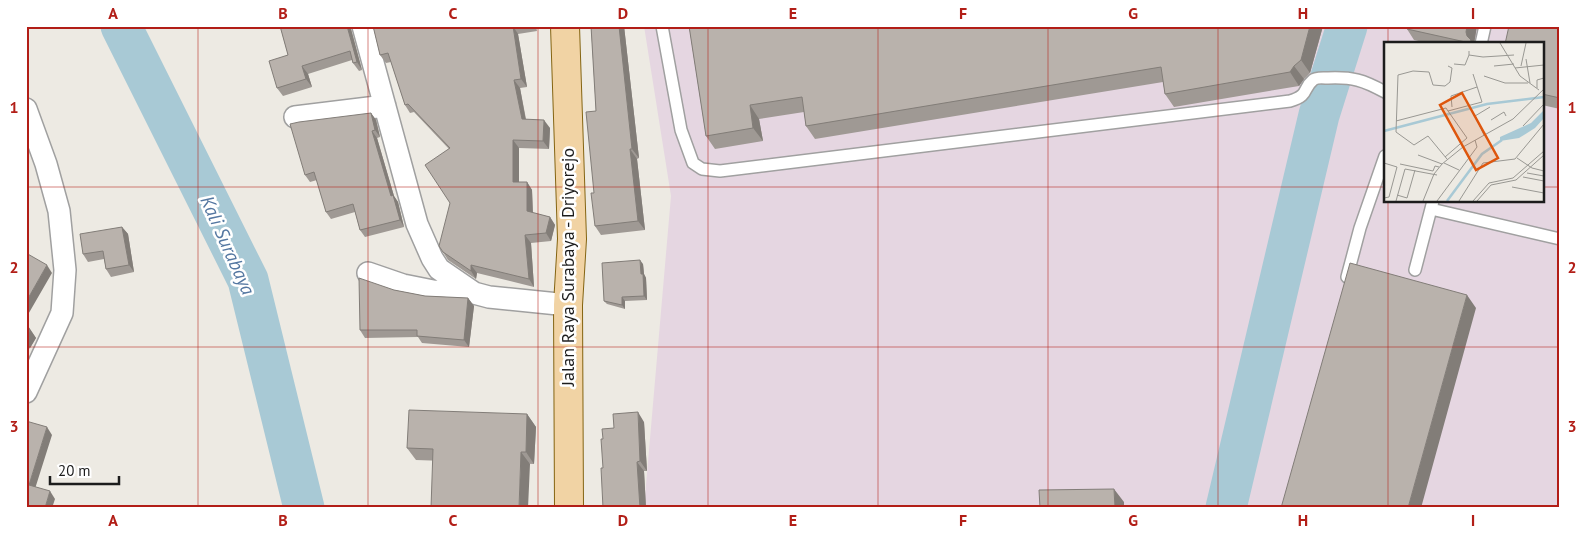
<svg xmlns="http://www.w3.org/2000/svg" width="1586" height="534" font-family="'PT Sans',sans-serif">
<rect width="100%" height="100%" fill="#edeae3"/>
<path fill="#e5d6e1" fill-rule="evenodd" d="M644,26h916v482h-916l27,-312zM1385,44h157v157h-157z"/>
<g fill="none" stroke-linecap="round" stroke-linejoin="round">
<path stroke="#a8c9d5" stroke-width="41" d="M121,26l127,254 56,228
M1226,508l93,-393 28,-89"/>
<defs>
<path id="lane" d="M662,26l19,104 12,33 9,6 18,2 570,-70c20,-6 12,-12 23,-21 3,-3 11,-2 15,-2 25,-1 35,2 57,14
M1481,44l4,-18
M1431,209l129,30
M1415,270l18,-69
M1347,277l13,-49 25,-72"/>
<path id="street" d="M363,26l54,198 15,34 7,11 35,24 15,4 79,8
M26,109l20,55 13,47 6,59 -3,43 -36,79
M295,117l90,-11
M368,273l35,12 30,6 40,2"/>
<path id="primary" d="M565,26l7,213 -4,66 1,203"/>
</defs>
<use href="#lane" stroke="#a0a0a0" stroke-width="14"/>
<use href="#street" stroke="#a0a0a0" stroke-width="24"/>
<use href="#primary" stroke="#846411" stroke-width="30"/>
<use href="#lane" stroke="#fff" stroke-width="11"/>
<use href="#street" stroke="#fff" stroke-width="21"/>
<use href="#primary" stroke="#f1d3a4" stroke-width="28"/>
</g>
<path fill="#9f9994" d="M280,26h71v3l11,41 -3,1 -6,-8 -1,-3 -44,14 4,13 -29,9 -6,-8 11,-33z
M373,26h163l1,5 -19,3 9,53 -7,1 6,31 24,9 -1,21 -30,-1v34h8l5,8 1,23 17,4 5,8 -4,16 -20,2 3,44 -57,-14 -1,6 -28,-19 -5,-8 7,-49 -1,-54 -35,-37 -4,1 -5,-8 -14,-43 -5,1 -6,-8z
M591,26h33l15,132 -2,1 8,71 -44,5 -6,-9 -1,-33 2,-82z
M689,26h634l-13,47 -6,6 -5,7 -125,21 -9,-13 -2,-12 -348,57 -9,-13 -2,-14 -45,7 4,22 -48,8 -9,-13z
M1407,26h70l-3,18h-42l-18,-4 -7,-11z
M1560,26v83l-18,-4v-61z
M371,113l5,7 4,17 -3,1 17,58 4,6 6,25 -39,10 -5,-7 -5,-18 -24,7 -5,-7 -9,-32 -7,2 -5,-7z
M122,227l6,7 6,38 -23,5 -5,-8 -2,-10 -16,3 -5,-8z
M643,264l1,10 2,4 1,22 -22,1v8l-18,-5 -3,-3z
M394,290l31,6 43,2 6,8 -5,41 -47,-4 -4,-6 -53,1 -5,-8z
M26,323l10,15 -6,10 -4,3z
M527,414l9,13 -2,37 -118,-4 -9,-12z
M644,422l3,49h-3l2,37h-43v-69l11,-11z"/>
<path fill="#827d78" d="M347,26h4v3l11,41 -5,-8z
M513,26l5,8 9,53 -6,-8z
M619,26h5l15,132 -7,-9z
M1310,26h13l-13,47 -9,-13z
M1467,26h10l-3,18h-3l-4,-8 -1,-4z
M302,66l6,8 4,13 -6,-8z
M1294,66l10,13 -5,7 -9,-14z
M514,80l6,8 7,39 -5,-8z
M750,105l9,14 4,22 -10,-13z
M371,113l5,7 4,17 -5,-7z
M544,120l6,8 -1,21 -6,-8z
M372,131l5,7 17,58 4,6 6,25 -4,-7 -9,-24z
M513,140l6,8v42l-6,-8z
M26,146l2,5 -2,7z
M630,149l7,10 8,71 -7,-9z
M527,182l5,8 1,29 -6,-8z
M550,217l5,8 -4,16 -5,-8z
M122,227l6,7 6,38 -5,-7z
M525,235l6,8 3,44 -5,-8z
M640,260l3,4 1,10 2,4 1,22 -3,-4 -3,-22z
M47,265l5,8 -26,45v-16z
M471,265l6,8 -1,6 -5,-8z
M1467,295l9,13 -55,200h-13z
M622,297l3,4v8l-3,-4z
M468,298l6,8 -5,41 -5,-7z
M26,323l10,15 -6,10 -4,-5z
M638,412l6,10 3,49 -7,-10z
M527,414l9,13 -2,37 -8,-12z
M47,427l5,8 -18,57 -5,-7z
M521,452l9,12 -2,44h-9z
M637,462l7,9 2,37h-6z
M1114,489l10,13v6h-9z
M50,491l5,8 -3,9h-7z"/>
<path fill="#b9b2ac" stroke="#827d78" d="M280,26h67l10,36 -4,1 -3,-12 -48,15 4,13 -29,9 -8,-27 19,-6z
M373,26h141h-1l8,53 -7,1 8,39 22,1 -1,21 -30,-1v42h14v29l23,6 -4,16 -21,2 4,44 -58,-14v6l-28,-19 -4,-6 11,-43 -25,-38 25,-17 -42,-44 -3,1 -17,-52 -8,2z
M591,26h28l13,123h-2l8,72 -43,5 -4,-33h3l-8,-81 10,-1z
M689,26h621l-9,34 -7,6 -4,6 -125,22 -4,-27 -355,59 -4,-29 -52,8 3,23 -47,8z
M1407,26h60l-1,6 1,4 4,4 -1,3 -63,-14z
M1509,26h51v72l-18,-4v-50h-37z
M371,113l4,17 -3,1 19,65 2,-1 7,25 -40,10 -7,-26 -27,8 -12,-40 -9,3 -15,-51 9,-2z
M122,227l7,38 -23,4 -3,-18 -20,3 -3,-20z
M26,253l21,12 -21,37z
M640,260l1,14h2l1,22 -22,1v8l-18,-4 -2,-38z
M1350,263l117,32 -59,213h-127z
M359,278l35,12 31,6 43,2 -4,42 -47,-4v-6h-57z
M26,324l4,7 -4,7z
M409,410l118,4 -1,38h-5l-2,56h-88l2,-59 -26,-1z
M638,412l2,49 -3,1 3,46h-37l-2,-40h2l-2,-29h2l-1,-10 12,-1 -1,-14z
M26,421l21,6 -18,58 21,6 -5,17h-19z
M1114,489l1,19h-75l-1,-18z"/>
<path fill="none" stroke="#b21e17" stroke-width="1" stroke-opacity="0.55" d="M198,26v482M368,26v482M538,26v482M708,26v482M878,26v482M1048,26v482M1218,26v482M1388,26v18M26,187h1359M1542,187h18M1388,201v307M26,347h1534"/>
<g text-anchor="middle" stroke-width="5" stroke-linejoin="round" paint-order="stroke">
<g font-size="18" fill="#1c1c1c" stroke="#fff">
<text transform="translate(568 267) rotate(-90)" y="6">Jalan Raya Surabaya - Driyorejo</text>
</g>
<g font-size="19" font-style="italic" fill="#5477a1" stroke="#fff">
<text transform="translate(228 245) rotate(66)" y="7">Kali Surabaya</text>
</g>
</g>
<g transform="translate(1384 42)">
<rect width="160" height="160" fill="#edeae3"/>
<path d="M160,68v8l-9,10 -16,10 -19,3v-4l31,-14z" fill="#a8c9d5"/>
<path fill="none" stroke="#a8c9d5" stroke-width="2.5" d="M0,89l103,-27 57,-7M63,159l35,-47 20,-14"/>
<path fill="none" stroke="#999893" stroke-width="1" d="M116,1l20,33 19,14M85,9v4l14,2 31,-2M142,17l4,24M70,22l11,1 4,-10M110,24l20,-2M137,24l5,-23M131,26l29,-3M100,34l21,7h23M153,46v-8l7,-2M68,65l-1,-11 26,-9M107,78l13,-8 2,4M12,79l50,-13 2,3M139,84l21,-22M100,93l-9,-19 15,-9M34,113l24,9M61,115l22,-19 -19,-27 34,-9 -9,-28M133,116l15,10 12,3M63,117l-19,-23 -14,9 -18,-13 2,-57 15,-4 16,1 4,13 12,1 5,-4 2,-14 -4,-2M0,121l13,4 -8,30 -5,1M60,121l15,7M16,122l33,7 2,-5 4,1M143,131l17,3M139,135l21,4M128,145l32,6M13,153l10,3 8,-28M12,159l9,-32 32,6M39,159l11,-27 8,-10 21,-17 50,-28 31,-30M53,159l40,-54 -2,-7M75,159l24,-38 32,-4 29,-35M89,159l16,-18 24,-5 31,-27M93,159l14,-16 25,-5 28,-25"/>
<path fill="#de560d" fill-opacity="0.15" stroke="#de560d" stroke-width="2.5" d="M78,51l36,65 -22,12 -36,-65z"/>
<rect width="160" height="160" fill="none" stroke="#1c1c1c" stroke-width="2.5"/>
</g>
<rect width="1586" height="534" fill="none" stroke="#ffffff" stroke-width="55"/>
<path d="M50 476v8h69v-8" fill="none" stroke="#1c1c1c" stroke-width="2.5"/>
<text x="58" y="476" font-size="15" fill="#1c1c1c" stroke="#ffffff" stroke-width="4" paint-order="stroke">20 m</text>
<rect x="28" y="28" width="1530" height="478" fill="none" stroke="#b21e17" stroke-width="2"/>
<g font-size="16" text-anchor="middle" font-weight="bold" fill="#b21e17">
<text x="113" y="19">A</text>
<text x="283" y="19">B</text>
<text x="453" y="19">C</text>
<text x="623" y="19">D</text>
<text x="793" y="19">E</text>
<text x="963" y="19">F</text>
<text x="1133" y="19">G</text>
<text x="1303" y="19">H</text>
<text x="1473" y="19">I</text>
<text x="14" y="113">1</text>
<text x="1572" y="113">1</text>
<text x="14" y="273">2</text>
<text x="1572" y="273">2</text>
<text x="14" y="432">3</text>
<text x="1572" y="432">3</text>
<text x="113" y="526">A</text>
<text x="283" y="526">B</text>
<text x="453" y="526">C</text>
<text x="623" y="526">D</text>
<text x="793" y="526">E</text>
<text x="963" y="526">F</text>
<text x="1133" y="526">G</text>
<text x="1303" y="526">H</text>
<text x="1473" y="526">I</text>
</g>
</svg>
